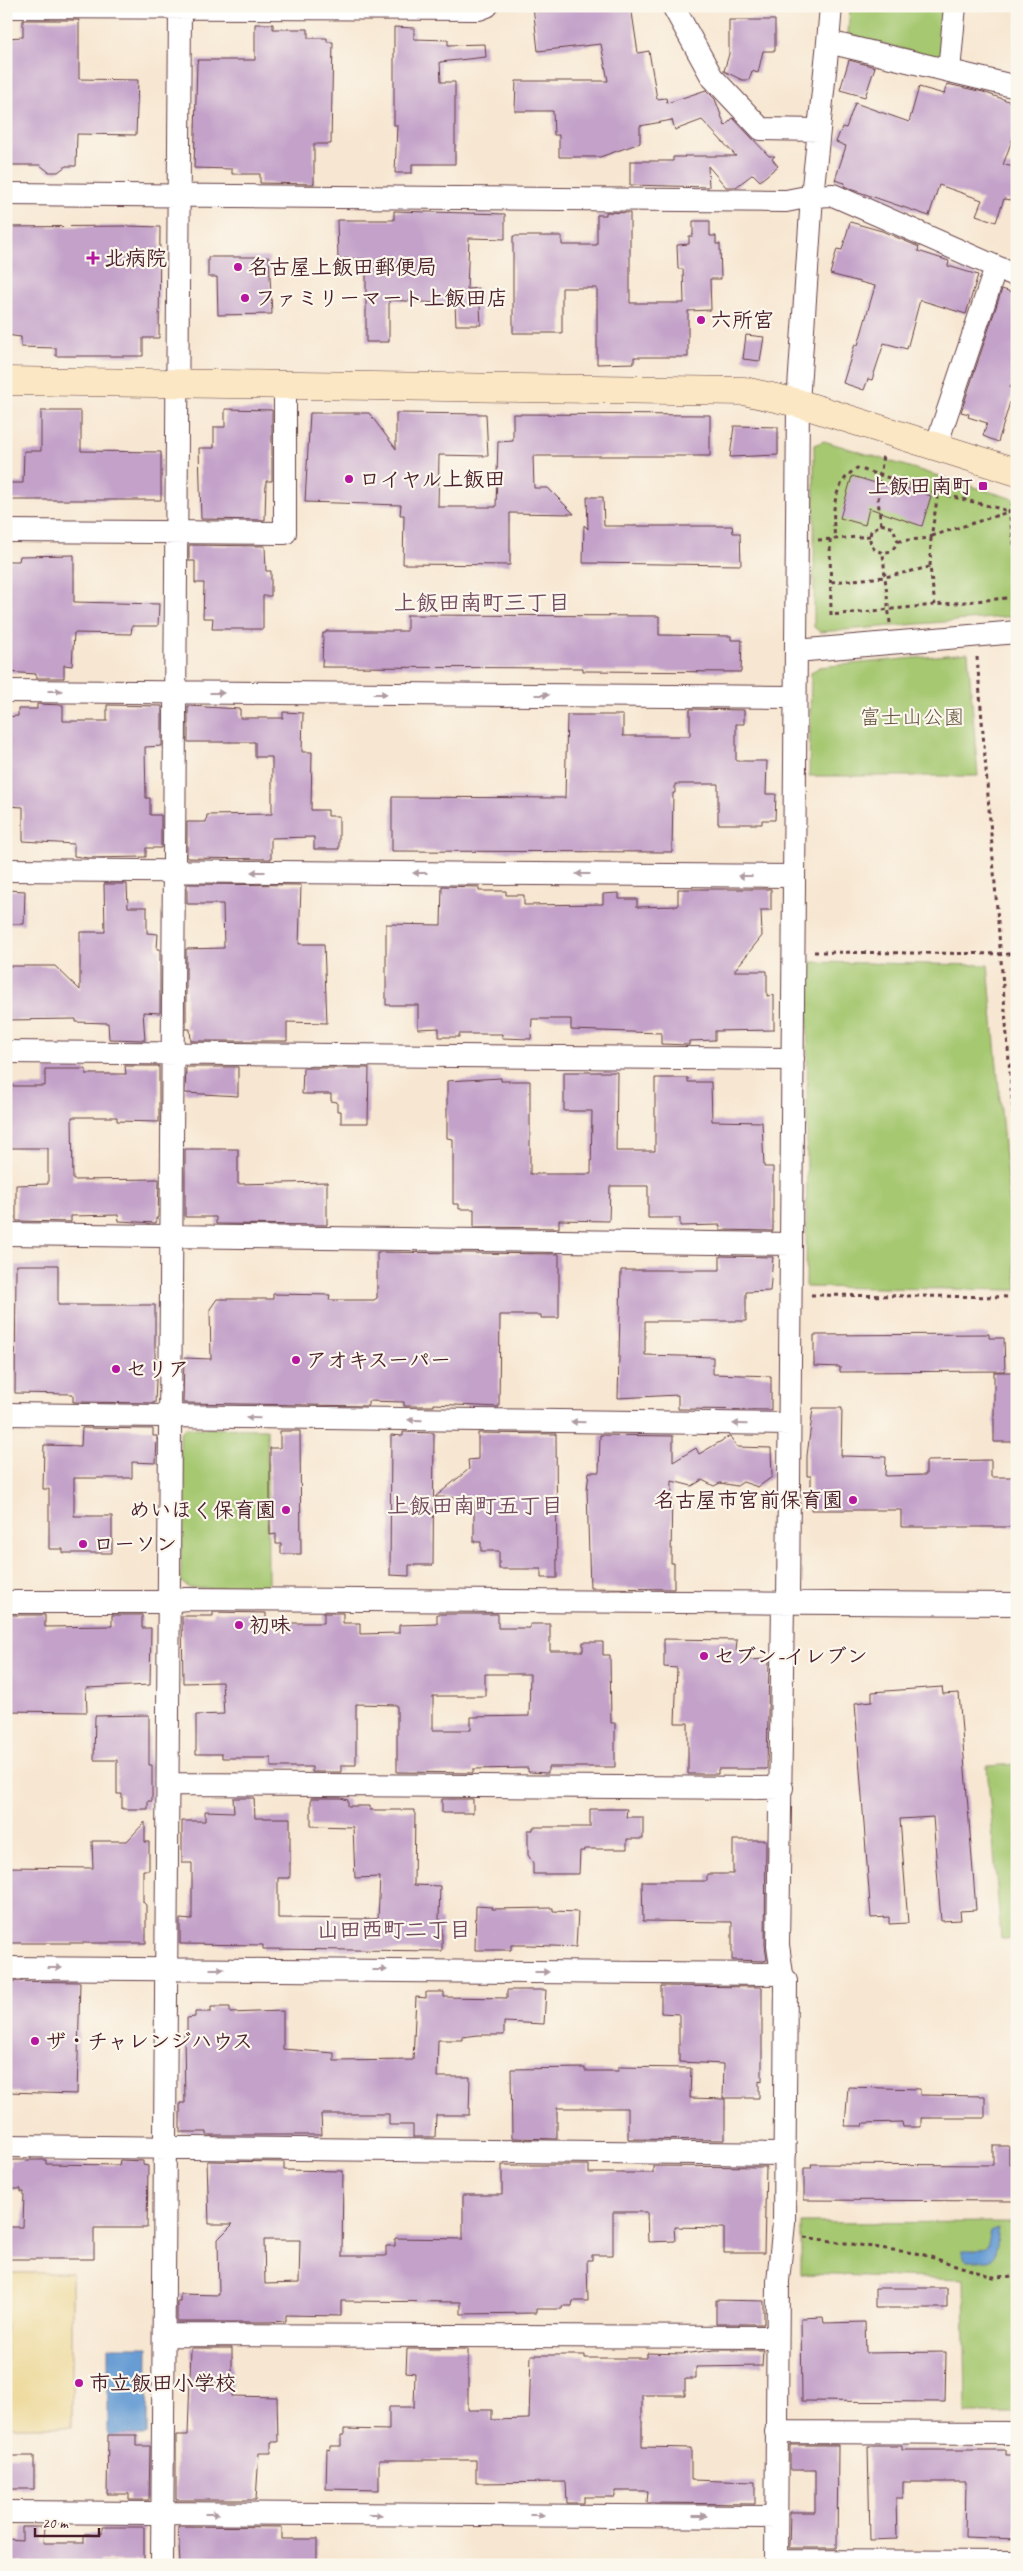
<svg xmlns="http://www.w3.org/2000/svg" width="1023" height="2571" font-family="Caveat,'Klee One',sans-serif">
<rect width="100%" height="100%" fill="#fbf7ec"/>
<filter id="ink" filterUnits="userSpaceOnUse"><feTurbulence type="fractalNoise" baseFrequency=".02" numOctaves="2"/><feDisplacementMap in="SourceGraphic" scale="10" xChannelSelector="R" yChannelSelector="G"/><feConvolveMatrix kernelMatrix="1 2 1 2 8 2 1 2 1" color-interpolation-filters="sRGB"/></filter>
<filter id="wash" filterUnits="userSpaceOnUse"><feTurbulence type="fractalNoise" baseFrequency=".0096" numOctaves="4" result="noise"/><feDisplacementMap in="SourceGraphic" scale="20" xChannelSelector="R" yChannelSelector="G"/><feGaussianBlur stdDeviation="1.12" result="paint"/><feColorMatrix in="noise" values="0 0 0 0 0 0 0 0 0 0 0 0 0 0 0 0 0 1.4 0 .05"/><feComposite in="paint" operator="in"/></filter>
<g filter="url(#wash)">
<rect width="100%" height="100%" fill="#f7e7d2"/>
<path fill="#a6c871" stroke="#78744e" d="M850,6h95l-4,47 -6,5 -87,-24z
M824,441l193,59v116l-197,16 -6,-5v-182z
M968,653l10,123h-169l2,-103 8,-6z
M808,962l180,3 29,325 -211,-3z
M186,1428l81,1 1,160 -79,-1 -8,-6 -1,-150z
M1017,1764v175h-16l-14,-173z
M1017,2222v192h-51l-2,-135 -163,-5v-51z"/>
<path fill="#eeda9e" stroke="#9c7c64" d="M6,2273h66v154h-66z"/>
<path fill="#689dd4" stroke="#595e80" d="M998,2228l-3,26 -6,7h-22l-5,-10h13l12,-5 4,-15z
M108,2347h40l-1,88h-39z"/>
<g id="blocks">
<path fill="#c3a1c9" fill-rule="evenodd" d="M533,6h98l7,47 11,-2 8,48 9,-1 1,5 39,-13 9,9 10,27 8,-8 36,38h6l-3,3 6,7 -18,15 -7,-7 -17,13h-10l-18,-21 1,21 -79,-2v-24h43v-4h12l-1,-1h52l-34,-36 -27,10 -3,-10 -32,6v17l-40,14h-41v-22h-5l-1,-24h-38l1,-30h92l-7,-37 -63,7z
M23,20h56v59l59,1 -2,55 -59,-1 -1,32h-10l-8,6h-9l-9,-7h-34v-127l17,-1z
M729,20h46v31h-12l-5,22 -6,-2 -3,9h-7l-18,-9 5,-17z
M255,24h18v5h35v9h19v4h6l-2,102h-17v40l-54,-1v-9h-28v-5l-38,-1 3,-105 1,-3h57z
M394,27l20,1v11l34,1v5l37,-1 1,13 -46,5 1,20h14v82h-43v9h-17l2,-48h-3z
M849,60l26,7 -10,30 -25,-7z
M947,84l36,8 34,12v22l-14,39 14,2v34l-13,-2 -8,23 -20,-7 6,-15 -43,-15 -10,31 -76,-26 -9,-4 1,-3 -10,-3 11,-34 -10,-4 6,-15 4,1 9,-25 54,19 10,-35 25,7z
M394,211l111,3v25l-36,-1 -2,51 12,-1 2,37h-25l-1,-21 -66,-4v42h-23v-83h-28l-1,-39h57z
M606,212l24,1v90h54l-1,-34h-5l-1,-24 12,-1v-8h4v-15h17v15h6v8h4l1,35h-11l1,31 -23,1v46h-54v6l-37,1v-76h-35v45h-49v-97h49v9h35v-30h9z
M850,222l32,9 37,16 -1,4 31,10 -1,5 30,9 -12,39 -46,-14 -13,49 -23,-6 -12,37 -4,-1 -4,11 -21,-7 12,-39 3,1 17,-59 -45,-12 7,-25 5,1z
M129,226l31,1 -1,111h-16v18h-87v-8l-35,-1v-10l-15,-2v-108z
M208,257h61l3,57 -54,1 -1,-38h-9z
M1002,289l15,5v72l-7,22 4,1 -16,53 -15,-6 4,-13 -19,-6 1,-3 -8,-2z
M746,335l18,2 -4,24 -17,-2z
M225,409l47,1v71h-6l-1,39 -64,-1 -2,-71h15v-21h11z
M41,411h40v40l80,1v48h-155v-17h17l1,-32h17z
M310,413h59l27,36v-36l90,1 2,42 -49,-1 -1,52h58l2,-65 15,-1v-27l197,1v41h-177l1,32h14l26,26 -64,-1v52l-107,-1 1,-49h-4l1,-10 -96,-3z
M734,426l44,1v28l-48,2z
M852,476l44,13 1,-4 34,11 -9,30 -53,-18 -4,17 -25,-7z
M587,497h16l1,29h128l1,7h7l1,32 -158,-2 1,-38 4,4z
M189,545l76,1 1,25h5v25h-8v33h-51l1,-11h-10l1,-35h-9v-22h-6z
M74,555v47l85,2 -1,22h-26l-1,8 -57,-1 -2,33 -8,-1v13h-28v-4l-30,-2v-111h13l1,-5z
M407,615l252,1v19l72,1v4h11l-1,32 -158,-1v-3l-261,-1 1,-34h3v-2h81z
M37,704l26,1v16h44v-16l55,1v40l-17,1 1,51h4v17h11v33h-15v9l-58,1 -14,-2v-12l-51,-3v-34l-17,-1v-89l12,-1v-7h19z
M188,706l52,3v9h43v-6l20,1 -1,39h10l-1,58h17v6h11v33h-25v-12l-43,1v21l-84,-1v-36h19l1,-7 65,-1v-57h-17v-15h-67z
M690,709l54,1v14h-8v37h31l-1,33h10l-1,26h-13v4h-44v-40h-43v9h-2l-1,59 -280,-1v-54l173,1 2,-83h56v21h67z
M104,884h23l1,23h19v26l11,1 -1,15h3v64l-17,-1 2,28 -36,-1 -1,-16 -32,-1v-3l-70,1v-54h49l25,24v-58h25z
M187,884l114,1 -2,59h25l3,79 -40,-1v19h-96l-1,-12h-4v-80l38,-1 -1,-44h-36z
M442,886l37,1v4h27v4h18v10l79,-1v-10l16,-1v6h18v8l41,-1v-17h93v21h-10l1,26 -28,35h33v25l7,-1v35l-59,1v9l-26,1v4l-28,-1v-11l-90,-3v-11h-39l-1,20 -29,-1v-4h-43v3h-20v-9l-21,1v-24h-32v-81l55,1z
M6,890l19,1 -1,33h-18z
M125,1066h34v56l-42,-1v-4h-45l1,63 86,-1 -1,39h-2v5l-37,-2 -1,-6 -47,1v6l-55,-1v-36l32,-1v-36h-42v-62h39v-17h41v5h40z
M186,1067h52v29l-53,-3z
M303,1068h66l-1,55h-27v-12h-4v-9l-6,-1v-7h-29z
M564,1072h53l-1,79h39v-73h33v4h23l1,39 50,1 2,45h9v64l-53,-1v-5l-40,1v-8h-32v-32h-38l-1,35 -50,-1v8l-85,-1v-18h-15v-5h-6v-65l-6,-1v-57l54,-3v3h29v93h61l1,-63h-28z
M185,1149h53v35l89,-2v43l-111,-1v-7h-31z
M377,1252l182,2v64h-18v-3h-41l-1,92 -65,-3v2h-30v-4l-36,-1v5l-185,-3 1,-45 27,1 -1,-50 7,-10h56v-5l57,1 -1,5h45l3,-2z
M720,1256l53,1 -3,34 -24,1v29h-101v34l68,2v17l58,2v34l-93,-1v-14l-60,3 3,-128h99z
M16,1265h42v40h97v53h2l-2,45 -82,-1v-8l-58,-1z
M989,1334v4h15l1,33 -165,1v-5l-26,-1v-31z
M994,1372h23v70h-23z
M813,1408h29l-1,48 45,1 -1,19 41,-1v-14l65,-1v17h26v50h-116v-17h-90v-34h-4v-20z
M82,1428l71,1v7h4l-1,27 -24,-1v16h-58v38h38v37h-49v-4h-14v-60h-6l1,-44 37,1z
M280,1431h20l1,123h-20v-10h-5v-10l-6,1v-87h10z
M403,1432l31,1 -1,132h-24v11l-19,-1 1,-140 12,1z
M478,1433l78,1 1,144h-16v-9h-42v-18h-18v-9h-7v-44l-39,-1 34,-28 -1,-9 10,-1z
M600,1435l73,1v26l23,-14 3,6 31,-18 7,11 34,1 1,29 -14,10 -15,-5 -6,4 -17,-3 -6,3 -12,-6 -10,6 -20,-5 -1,82h3v26l-84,-1 -3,-98 2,-18h10z
M213,1612l53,1v10h58v-10h19v10h17v11l39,-1v-8l38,-1v-10h61v14h32v-4h20v27h33v-9h20v13h7l1,68h4v44h-67v6l-20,-1v-4l-55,1v4l-76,-1v-67l-41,-1v61h-15v7h-29v-5h-41v-9h-49v-4h-26v-39l28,-1 -2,-32 -39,1 -1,-67h31zM485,1674h45l-1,42 -58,1v13h-38v-34h52z
M6,1615h39v12l67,-1v-11h30v13h9l-1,57 -64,3 1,24 -81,-1z
M664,1639l73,1 -1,11 10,1v8l23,-1 -2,110h-49v5h-30v-51h-13l2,-55 -13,-1z
M942,1687l1,7 16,-1 17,217 -16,1 1,9 -20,1 -8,-104 -33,2 8,104 -19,1v-7l-18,1 -16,-215 17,-2v-9z
M149,1715v50h3v36h-4v8h-26v-15h-5v-34h-23l1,-44z
M233,1798h21l1,20h35v60h-12v40l100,1 2,-42 -25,1 -2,-51 -42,-1v-28h30l7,2v6h22v4h45l-1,75 26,1 -1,34h3v31l-179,-2v-4l-83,-1v-25l12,1v-57h-10v-42h23v-10l29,1z
M442,1799h31v14h-31z
M590,1809h37l-1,8h17v22h-16v10h-43v2h-4l-1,23h-46v-11l-5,-8v-25h5v-3h57z
M145,1822v20h4v28h-6v32l3,3v38h-140v-76l87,1 -1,-27h35z
M733,1840h33l-1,105 2,15 -3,1 -32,-1v-38l-89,-1 -1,-40h65v-7h26z
M476,1906l16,1v2l61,-1v3l25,1 -2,35 -47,-2h-18v5h-36z
M6,1981l74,1 -3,112 -71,-2z
M661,1986l101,1v95l-3,-1v17h-36l1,-34 -45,-2v-48l-18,-1z
M507,1990h39l-2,34 -40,-2v13h-26l-16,2v3h-24l-1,37h33l-1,38h-33l-1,22h-22v-12h-24v-11h-68l1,21h-115v-3h-27v-29h5l-1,-70h3v-15l8,-1v-5h16v-5h19v6l53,-2v38l51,4v8l79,-1 3,-63 10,1v-6h18v5l63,1z
M618,2067l73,1 -1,30 35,1v41l-97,-1v-31h-71v31l-45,-1 -1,-69 74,-1v3h33z
M848,2087l72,2v6l65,1v22h-64v9h-18l-1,-5 -38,1 -1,3h-18z
M993,2146h16v18h8v37l-213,-1v-32h8l-1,-4 182,1z
M10,2160h36v4l73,1 1,-5 23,1v4l5,1 -1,62h-53v31h-88v-32h17l1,-35h-3v-3h-15v-23h4z
M207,2161l77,1v8l59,1 -1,85h44v-10h9v-8l68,1v-44h39v-30h87v8h64v-7l113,1 -2,86h-40v-25l-50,-1 1,14 -27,1 -1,-30h-34v43h-21v5h-5l1,41h-15l-1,5h-10v3h-26v4l-75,1v-12l-120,-1v15l-55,-1v6l-17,1h-92v-21h3v-7l39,1 -1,-56 15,-15h-24zM264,2240h36l-1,43 -34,1z
M875,2288h72v20h-72z
M716,2300l48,1v23h-48z
M823,2317l1,6 41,-1 1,31 80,-1 -1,50 -143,-1 -1,-83z
M191,2348h41v48l45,1 1,45h-7v11h-12l-3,47h-80v-65h12z
M407,2349h61v61h24v10l37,-1 2,-64h54v3h62v-5l35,1 32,-4h49l-1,16 -66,1v12h-11v16h-43v52l49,1v32l64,2v22l-108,-1 1,-12h-33v6h-31v6h-17l-1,-21 -90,1v-23h-97v30l-53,-1 1,-40 3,1v-4h11v-11h3v-6l45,1v-23h25l1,-34 -9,-1z
M108,2435h29v11h13l-1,54h-20v-6h-22z
M790,2445h48l-1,103h-48l1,-36h25v-42h-25z
M868,2446h34v4h104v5h10l1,84 -52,-2 1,-55h-63v16h-7l1,41 -27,1z
M6,2456h28v33h-28z
M178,2526l104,1v12h35v26h-27v-4h-44v-2h-41v6h-25z
M22,2527h22l-1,16h41v-9h18v-7h42v34h-45v4h-76v-3h-17v-23l16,1z"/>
</g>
</g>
<g filter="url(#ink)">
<use href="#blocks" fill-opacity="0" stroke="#643d44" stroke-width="1"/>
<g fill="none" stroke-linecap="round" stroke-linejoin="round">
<defs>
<path id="street" d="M673,6l39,71 49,52 58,1 -7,66 21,-1 184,81
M831,6l-3,36 189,45
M6,7l473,2 8,-3
M949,71l6,-65
M819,130l9,-88
M6,194l780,7 26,-5 -14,207 -10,1200
M936,446l60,-179
M6,531l279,2v-149
M796,651l221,-19
M6,691l789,6
M6,870l788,6
M6,1052l787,7
M6,1234l785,10
M6,1414l783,10
M6,1602h155l25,-3 831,5
M169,1784l613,4
M6,1968l776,6
M6,2146l779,8
M164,2335l613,2
M776,2432l241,1
M6,2512l770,5
M776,2561l241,1
M162,2565l18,-2559
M776,2565l2,-284 6,-58 2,-242 -4,-7 -4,-29 5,-342"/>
<path id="secondary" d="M6,381l738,10 54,12 219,69"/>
</defs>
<use href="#street" stroke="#643d44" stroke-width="24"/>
<use href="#secondary" stroke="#643d44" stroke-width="29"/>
<path stroke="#643d44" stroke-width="3" stroke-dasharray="4 4" stroke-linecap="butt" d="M1017,495l-8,16 5,33h3
M881,524l12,4 5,13 -6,10c-16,4 -25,-3 -21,-20l10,-7 -3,-24 5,-47
M870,536l-35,3c-3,-27 -3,-55 22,-71l81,25 71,18
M932,536l76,-24
M931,538l-1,29 5,38
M830,539l1,76 186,-18
M818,540l14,-1
M898,541l33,-3 7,-45
M831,582l54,-5 -2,-24
M890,623l-5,-46 45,-10
M977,657l40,505
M814,952l203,2
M811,1295l206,2
M804,2237l117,17 72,23 24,-1"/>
<use href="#street" stroke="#fff" stroke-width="22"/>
<use href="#secondary" stroke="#fbe7c3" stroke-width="28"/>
</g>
<defs><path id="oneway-solid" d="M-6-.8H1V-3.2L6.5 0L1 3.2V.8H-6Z" transform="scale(1.25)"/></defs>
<g fill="#ae9aa0">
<use href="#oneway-solid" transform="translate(55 691)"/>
<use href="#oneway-solid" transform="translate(217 693)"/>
<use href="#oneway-solid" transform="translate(380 694)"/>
<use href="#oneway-solid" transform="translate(542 695)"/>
<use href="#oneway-solid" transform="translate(258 872) rotate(-180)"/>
<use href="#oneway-solid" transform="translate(420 873) rotate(-180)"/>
<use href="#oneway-solid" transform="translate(583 874) rotate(-180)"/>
<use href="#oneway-solid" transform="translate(745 876) rotate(-180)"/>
<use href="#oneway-solid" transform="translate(253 1418) rotate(-179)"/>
<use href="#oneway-solid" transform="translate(415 1420) rotate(-179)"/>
<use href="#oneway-solid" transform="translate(578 1422) rotate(-179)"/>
<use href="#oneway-solid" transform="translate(740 1424) rotate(-179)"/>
<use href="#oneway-solid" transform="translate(55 1968)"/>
<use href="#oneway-solid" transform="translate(217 1969)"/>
<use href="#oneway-solid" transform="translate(380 1970)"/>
<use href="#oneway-solid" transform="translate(542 1972)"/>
<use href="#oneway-solid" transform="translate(212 2514)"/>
<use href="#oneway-solid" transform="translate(375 2515)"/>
<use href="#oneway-solid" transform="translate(537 2515)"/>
<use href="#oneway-solid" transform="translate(700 2516)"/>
</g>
</g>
<g fill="#b5179e" stroke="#fbf7ec" stroke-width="2">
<path d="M90.5 250.5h5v5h5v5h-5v5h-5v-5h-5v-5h5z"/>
<circle cx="238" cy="267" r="5"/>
<circle cx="245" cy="298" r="5"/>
<circle cx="701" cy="320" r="5"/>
<circle cx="349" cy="479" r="5"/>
<rect x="978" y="481" width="10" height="10" rx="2.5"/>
<circle cx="296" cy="1360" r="5"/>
<circle cx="116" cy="1369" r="5"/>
<circle cx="853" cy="1500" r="5"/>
<circle cx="286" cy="1510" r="5"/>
<circle cx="83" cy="1544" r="5"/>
<circle cx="239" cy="1625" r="5"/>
<circle cx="704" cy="1656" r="5"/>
<circle cx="35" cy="2041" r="5"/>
<circle cx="79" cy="2383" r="5"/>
</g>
<g text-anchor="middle" stroke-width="4.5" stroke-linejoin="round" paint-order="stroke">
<g font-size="21" font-weight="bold" fill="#4a1f2b" stroke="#fbf7ec" text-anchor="start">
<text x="104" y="265">北病院</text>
<text x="248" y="274">名古屋上飯田郵便局</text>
<text x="255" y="305">ファミリーマート上飯田店</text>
<text x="711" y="327">六所宮</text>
<text x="359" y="486">ロイヤル上飯田</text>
<text x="973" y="493" text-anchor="end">上飯田南町</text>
<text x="306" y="1367">アオキスーパー</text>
<text x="126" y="1376">セリア</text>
<text x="843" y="1507" text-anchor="end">名古屋市宮前保育園</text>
<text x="276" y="1517" text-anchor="end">めいほく保育園</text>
<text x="93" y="1551">ローソン</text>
<text x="249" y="1632">初味</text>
<text x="714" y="1663">セブン-イレブン</text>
<text x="45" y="2048">ザ・チャレンジハウス</text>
<text x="89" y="2390">市立飯田小学校</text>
</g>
<g font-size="21" fill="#665240" stroke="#fbf7ec">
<text x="912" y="724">富士山公園</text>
</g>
<g font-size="22" font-weight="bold" fill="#744c62" stroke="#fbf7ec">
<text x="482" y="610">上飯田南町三丁目</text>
<text x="475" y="1513">上飯田南町五丁目</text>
<text x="394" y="1937">山田西町二丁目</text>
</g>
</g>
<rect width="1023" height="2571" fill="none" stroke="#fbf7ec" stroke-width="25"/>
<path d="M35 2528v8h64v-8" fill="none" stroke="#4a1f2b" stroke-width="2.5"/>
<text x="42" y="2528" font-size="15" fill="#4a1f2b" stroke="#fbf7ec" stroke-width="4" paint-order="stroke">20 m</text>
</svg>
